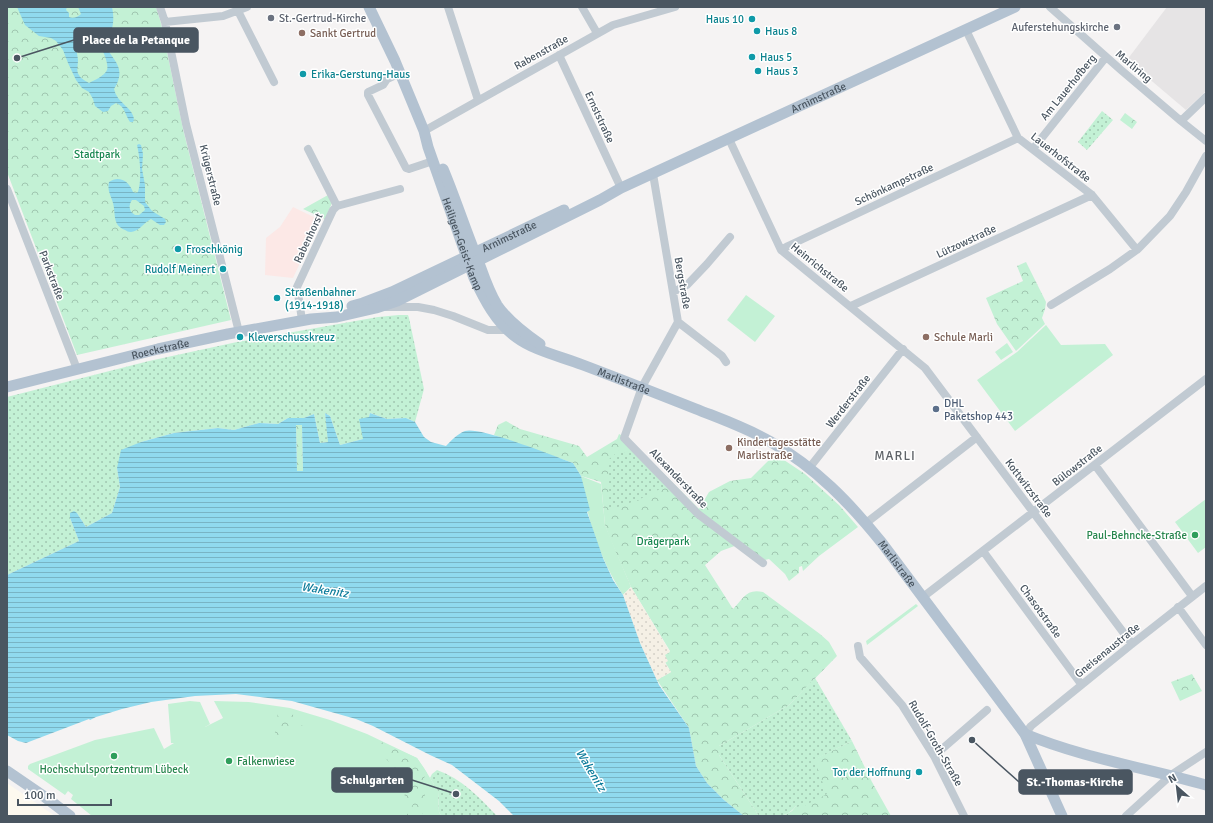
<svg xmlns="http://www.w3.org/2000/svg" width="1213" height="823" font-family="Signika,sans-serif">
<defs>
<pattern id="forest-crowns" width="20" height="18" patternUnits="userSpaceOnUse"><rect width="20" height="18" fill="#c3f1d5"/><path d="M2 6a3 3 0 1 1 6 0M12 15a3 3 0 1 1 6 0" fill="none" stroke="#a0c6b0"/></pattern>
<pattern id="sand-dots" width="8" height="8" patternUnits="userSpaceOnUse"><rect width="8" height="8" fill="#f5f0e5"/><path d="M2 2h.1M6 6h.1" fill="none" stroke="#d4d0c7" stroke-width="1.8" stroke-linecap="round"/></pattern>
<pattern id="garden-dots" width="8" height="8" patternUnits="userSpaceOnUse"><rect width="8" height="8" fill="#c3f1d5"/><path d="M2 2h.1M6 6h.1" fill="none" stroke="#a0c6b0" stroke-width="1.8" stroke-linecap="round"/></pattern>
<pattern id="water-rules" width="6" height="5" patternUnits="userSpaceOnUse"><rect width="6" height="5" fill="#90daee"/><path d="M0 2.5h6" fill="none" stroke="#78b4c4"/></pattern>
</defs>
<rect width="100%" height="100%" fill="#f5f3f3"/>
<path fill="#fdf9ef" d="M7,783l48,33h-48z"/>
<path fill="#e6e4e5" d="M1167,7h39v84l-20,19 -59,-50z"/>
<path fill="#fce8e6" d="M293,207l27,13 -27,58 -28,-3 1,-37 14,-11z"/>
<path fill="#c3f1d5" d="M746,295l29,21 -20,26 -28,-22z
M1046,325l15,20 44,-1 8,11 -98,76 -38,-51 40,-28z
M1007,343l6,9 -12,8 -6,-8z
M581,476l20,8 4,41 26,62 -8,8c-16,-25 -28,-53 -35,-82 -4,-12 -5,-24 -7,-37z
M1206,499v48l-8,6 -23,-31z
M916,604l2,2 -51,39 -1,-4z
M190,701l10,1 10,22 -5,3 18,-9 -9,-17 35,1 41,6 40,12 37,14 50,24 7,10 14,23 1,21 2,4h-349l-21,-17 2,-4 -5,-4 -3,4 -37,-26v-3l2,-2 65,-24 59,-12 10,21 10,-6h-3l-3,-39z"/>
<path fill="url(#forest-crowns)" d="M7,7h149l5,16 22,106 48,191 -154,35 -70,-183z
M1125,113l12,9 -5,7 -12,-9z
M328,195l4,8 -7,16 -22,-10z
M1026,262l20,40 -1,7 -3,9 3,6 -29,27 -19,-27 -11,-26 37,-17 -6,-15z
M506,421l14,8 59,17 8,11 30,-18 2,-5 10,5 70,70 10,-17 21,-11 21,-3 24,-24 30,20 34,31 19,22 -39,29 -16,15 -1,-5 -3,1v6l-10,8 -4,-7 -16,-15 -4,1 -25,-16 -19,7 -16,14 28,44c10,-10 13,-21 30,-17l57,42 9,8 8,14 -48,49 -70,41v9l40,61h-15l-20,-16 -17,-17 -11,-17 -7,-38 -32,-48 14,-8 -6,-10 -1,-7 6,-4 -39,-64 -22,-51 -4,-11 -4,-43 -20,-6 -8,-13 -79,-28 4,-10z
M296,425h6l1,46h-6z
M1192,674l10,17 -22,10 -9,-19z
M278,712c13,0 20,3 25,15l-29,12z
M379,741l38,17 10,15 -22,37c0,-4 0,-9 0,-13 -3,-19 -18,-41 -33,-52z
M852,741l20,41 19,34h-108l9,-5 4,-5 17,-46z
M424,786c1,5 2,20 1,24 -1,2 -3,4 -4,6h-15z"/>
<path fill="url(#sand-dots)" d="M631,587l39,65 -5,3 3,6 -3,2 6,9 -14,8 -17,-37 -17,-48z"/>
<path fill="url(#garden-dots)" d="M1102,111l11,9 -26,30 -9,-8z
M399,315h9l1,3 15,71 -9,33 -9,-4 -19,1 -17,-6 -7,26 -23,6 -10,-29 -5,-3 4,29 -9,1 -6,-29 -10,4h-16l-10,6 -19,-1 -25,7 -16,-2 -44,5 -33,9 -24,26 3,19 -8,26 -26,14 -9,-14 -7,5 9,23 -72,34v-178l142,-36 88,-19 141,-25z
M621,449l2,4 6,-3 37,36 -28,14 -29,10 -1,-50z
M815,678l37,63 -38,19 13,34 -23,12h-8c-10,13 -22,10 -37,10l-40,-61v-9l70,-41z
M437,770c25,9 42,27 60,46h-56l-2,-4 -1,-21 -8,-13 2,-4z"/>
<path fill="url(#water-rules)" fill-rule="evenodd" d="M17,7h50l-1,3 3,3v4c4,2 9,0 12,-3l-3,-7h34c2,9 2,18 -2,27 -2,4 -4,8 -5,12 11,17 21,23 9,43 1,2 1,5 3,7 3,7 21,17 16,26h-3c-5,-7 -5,-16 -14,-19l-5,3 -3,5 -5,1 -8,-6 -2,-7 -4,-7 -7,-4 -6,-8 -8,-17 -5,-13 -7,-9 -5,-3 -12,-2 -14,-11zM88,32c8,2 22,29 19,38 -3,6 -12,10 -18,13 -3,-2 -8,-4 -10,-8 -3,-4 -1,-10 -1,-15 -1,-12 -8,-25 10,-28z
M139,144l2,1 2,9 -1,15 3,16v17l7,9 13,8 1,3 -2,3h-4l-9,-6c-7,3 -11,12 -20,13 -3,0 -4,-1 -6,-2 -13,-5 -9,-16 -12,-27 -2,-8 -6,-12 -4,-21 10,-7 20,-1 24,10l3,1 2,-1c4,-12 2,-35 -1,-47zM132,200h4l8,6 1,4 -6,5h-4c-6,-4 -7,-9 -3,-15z
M325,413l5,3 10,29 23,-6 -4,-20 10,-2 1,-4 17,6 19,-1 9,4 9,15 7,5 15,4c5,-5 11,-12 19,-15 14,-5 90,25 108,32l8,13 9,34 -3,2 16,46 10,22 10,15 17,48 19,42 30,43 7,38 11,17 17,17 20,16h-230l-15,-15 -47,-36 -22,-10 -57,-29 -17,-7 -64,-18 -56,-7 -41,2 -44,6 -29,7 -26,8 -6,3 -1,-1 -63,24 -8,-2 -11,-6v-160l72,-34 -9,-23v-5l4,-2 3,2 9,14 26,-14 8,-26 -3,-19 4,-18 20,-8 33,-9 44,-5 16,2 25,-7 19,1 10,-6h16l10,-4 6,29 8,-1zM296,425h6l1,46h-6z"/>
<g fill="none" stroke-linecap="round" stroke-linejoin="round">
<path stroke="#c1cad2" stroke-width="8" d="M160,7l5,15 21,102 53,208
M448,7l30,93
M582,7l15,26
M1050,7l71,63 60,51 25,20
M238,11l36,71
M165,22l58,-6 24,-9
M966,30l52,108 74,57 45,55
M559,55l62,133
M400,73l-13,6 -4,6 -15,7v3l38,73 3,1 24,-8
M1181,121l25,-24
M424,131l189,-106 62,-18
M729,139l52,111 144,118 207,276
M308,149l29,57
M1033,149l73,-92
M653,174l25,148 -36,65 -18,51 74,76 65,49
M7,189l70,180
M781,250l7,-4 230,-108
M673,292l14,-7 20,-21 23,-27
M1051,305l59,-36 28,-20 32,-33 16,-24 20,-36
M851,306l241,-111
M386,307h32l16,3 19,6 35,14h19
M302,320l-5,-33 36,-77 4,-4 63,-17
M678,322l44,34 4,6
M1095,465l97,131
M810,467l93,-118
M866,523l111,-86
M983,551l98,133
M923,597l283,-218
M1178,607l28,38
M858,646l2,11 42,48 32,51 30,60
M1025,734l6,-8 101,-82 74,-58
M934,756l53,-46
M1126,816l45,-41 35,-23"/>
<g stroke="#b3c2d1" stroke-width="11">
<path id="s1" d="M369,7l26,54 29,70 4,16 46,131c10,21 22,45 42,59 19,14 44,19 67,28 37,14 75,29 113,44 25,10 51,19 75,33 45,26 78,60 111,101l143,191 37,82"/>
<path d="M443,169c13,31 23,63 36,94 5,14 10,29 18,42 11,16 27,28 43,39"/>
<path id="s2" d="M352,306l11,-3 29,-11 172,-82"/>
<path id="s3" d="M7,387l151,-38 70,-15 83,-15 26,-2 39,-9 21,-7 203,-101 21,-12 394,-181"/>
<path d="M1025,734c58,24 121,34 181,51"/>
<path d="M7,771l38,26 25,19"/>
</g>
</g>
<g fill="#6b7280" stroke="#fff" stroke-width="1.5">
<circle cx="271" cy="18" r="4"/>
<circle cx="1117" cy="27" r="4"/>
</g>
<g fill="#0f9aa8" stroke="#fff" stroke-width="1.5">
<circle cx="752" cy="19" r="4"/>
<circle cx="757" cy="31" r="4"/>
<circle cx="752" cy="57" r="4"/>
<circle cx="758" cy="71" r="4"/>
<circle cx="303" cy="74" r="4"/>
<circle cx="178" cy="249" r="4"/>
<circle cx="223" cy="269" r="4"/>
<circle cx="277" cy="298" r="4"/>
<circle cx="240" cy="337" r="4"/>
<circle cx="919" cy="772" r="4"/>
</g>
<g fill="#8d6e63" stroke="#fff" stroke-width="1.5">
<circle cx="302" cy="33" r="4"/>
<circle cx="926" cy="337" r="4"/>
<circle cx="729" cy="448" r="4"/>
</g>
<circle fill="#5c6f8a" stroke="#fff" stroke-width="1.5" cx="936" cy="409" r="4"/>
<g fill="#2e9e5b" stroke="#fff" stroke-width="1.5">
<circle cx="1195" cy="535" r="4"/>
<circle cx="114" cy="756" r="4"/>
<circle cx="229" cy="761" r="4"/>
</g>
<g text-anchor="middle" stroke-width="3" stroke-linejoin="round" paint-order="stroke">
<g font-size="11" fill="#5b616d" stroke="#fff" text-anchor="start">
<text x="279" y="22">St.-Gertrud-Kirche</text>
<text x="1109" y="31" text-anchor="end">Auferstehungskirche</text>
</g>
<g font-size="11" fill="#0d838f" stroke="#fff" text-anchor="start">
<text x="744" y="23" text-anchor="end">Haus 10</text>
<text x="765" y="35">Haus 8</text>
<text x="760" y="61">Haus 5</text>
<text x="766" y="75">Haus 3</text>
<text x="311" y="78">Erika-Gerstung-Haus</text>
<text x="186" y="253">Froschkönig</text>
<text x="215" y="273" text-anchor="end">Rudolf Meinert</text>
<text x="285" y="296">Straßenbahner<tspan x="285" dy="13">(1914-1918)</tspan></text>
<text x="248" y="341">Kleverschusskreuz</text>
<text x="911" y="776" text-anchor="end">Tor der Hoffnung</text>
</g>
<g font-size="11" fill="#785e54" stroke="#fff" text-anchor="start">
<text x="310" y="37">Sankt Gertrud</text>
<text x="934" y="341">Schule Marli</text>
<text x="737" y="446">Kindertagesstätte<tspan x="737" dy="13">Marlistraße</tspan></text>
</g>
<g font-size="11" fill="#4a5661" stroke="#fff">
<text transform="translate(541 52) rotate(-29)" y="4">Rabenstraße</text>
<text transform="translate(1134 66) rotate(40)" y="4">Marliring</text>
<text transform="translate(1068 87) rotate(-51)" y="4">Am Lauerhofberg</text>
<text dy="4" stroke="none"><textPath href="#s3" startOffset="868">Arnimstraße</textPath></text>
<text transform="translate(600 117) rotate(65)" y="4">Ernststraße</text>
<text transform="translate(1061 157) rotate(38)" y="4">Lauerhofstraße</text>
<text transform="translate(211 175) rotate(76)" y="4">Krügerstraße</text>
<text transform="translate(894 184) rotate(-25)" y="4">Schönkampstraße</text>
<text dy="4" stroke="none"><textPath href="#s2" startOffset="172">Arnimstraße</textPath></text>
<text transform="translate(308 238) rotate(-65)" y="4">Rabenhorst</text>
<text transform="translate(966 241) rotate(-25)" y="4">Lützowstraße</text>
<text dy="4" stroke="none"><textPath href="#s1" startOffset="255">Heiligen-Geist-Kamp</textPath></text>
<text transform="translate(820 267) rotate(39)" y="4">Heinrichstraße</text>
<text transform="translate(52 275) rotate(69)" y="4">Parkstraße</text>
<text transform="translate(683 283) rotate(80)" y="4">Bergstraße</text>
<text dy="4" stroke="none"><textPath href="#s3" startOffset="158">Roeckstraße</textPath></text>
<text dy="4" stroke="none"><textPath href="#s1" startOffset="481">Marlistraße</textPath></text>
<text transform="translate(848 401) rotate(-52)" y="4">Werderstraße</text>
<text transform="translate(1077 465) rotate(-38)" y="4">Bülowstraße</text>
<text transform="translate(679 478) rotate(46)" y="4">Alexanderstraße</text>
<text transform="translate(1029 488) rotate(53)" y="4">Kottwitzstraße</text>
<text dy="4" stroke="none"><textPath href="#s1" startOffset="817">Marlistraße</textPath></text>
<text transform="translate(1041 611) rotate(54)" y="4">Chasotstraße</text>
<text transform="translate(1107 650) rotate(-39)" y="4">Gneisenaustraße</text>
<text transform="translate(936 743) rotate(60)" y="4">Rudolf-Groth-Straße</text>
</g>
<g font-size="11" fill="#17864f" stroke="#fff">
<text x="97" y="158">Stadtpark</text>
<text x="663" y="545">Drägerpark</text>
</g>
<g font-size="11" fill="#4e5e75" stroke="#fff" text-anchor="start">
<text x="944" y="407">DHL<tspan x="944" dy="13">Paketshop 443</tspan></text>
</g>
<g font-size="11" fill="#27864d" stroke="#fff" text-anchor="end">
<text x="1187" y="539">Paul-Behncke-Straße</text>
<text x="237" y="765" text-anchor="start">Falkenwiese</text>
<text x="114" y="773" text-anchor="middle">Hochschulsportzentrum Lübeck</text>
</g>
<g font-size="12" font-style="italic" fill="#0c7c9b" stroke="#fff">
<text transform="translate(325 590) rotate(9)" y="4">Wakenitz</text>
<text transform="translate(591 770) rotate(59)" y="4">Wakenitz</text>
</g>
<g font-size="13" letter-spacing="1" fill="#5f6368" stroke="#fff">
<text x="895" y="460">MARLI</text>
</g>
</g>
<path fill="none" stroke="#4a5661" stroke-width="1.5" d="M17 58L74 40M456 794L412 780M972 740L1019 782"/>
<g fill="#4a5661" stroke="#fff" stroke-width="1.5">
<circle cx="17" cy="58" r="4"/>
<circle cx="456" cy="794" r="4"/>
<circle cx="972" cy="740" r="4"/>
</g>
<g fill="#4a5661" stroke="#4a5661" stroke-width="1.5">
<rect x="74" y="28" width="124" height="24" rx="4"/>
<rect x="332" y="768" width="80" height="24" rx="4"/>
<rect x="1019" y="770" width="113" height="24" rx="4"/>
</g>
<g font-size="12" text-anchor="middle" font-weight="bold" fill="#fff">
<text x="136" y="44">Place de la Petanque</text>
<text x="372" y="784">Schulgarten</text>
<text x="1075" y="786">St.-Thomas-Kirche</text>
</g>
<rect width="1213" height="823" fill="none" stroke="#4a5661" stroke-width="16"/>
<g transform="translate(1177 787) rotate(332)" stroke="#ffffff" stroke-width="3" paint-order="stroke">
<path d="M0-3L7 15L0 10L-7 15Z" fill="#4a5661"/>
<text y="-6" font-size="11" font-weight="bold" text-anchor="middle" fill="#4a5661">N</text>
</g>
<path d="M18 799v6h93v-6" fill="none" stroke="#4a5661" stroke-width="2"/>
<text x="24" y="799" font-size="12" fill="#4a5661" stroke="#ffffff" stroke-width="3" paint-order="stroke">100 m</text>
</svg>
